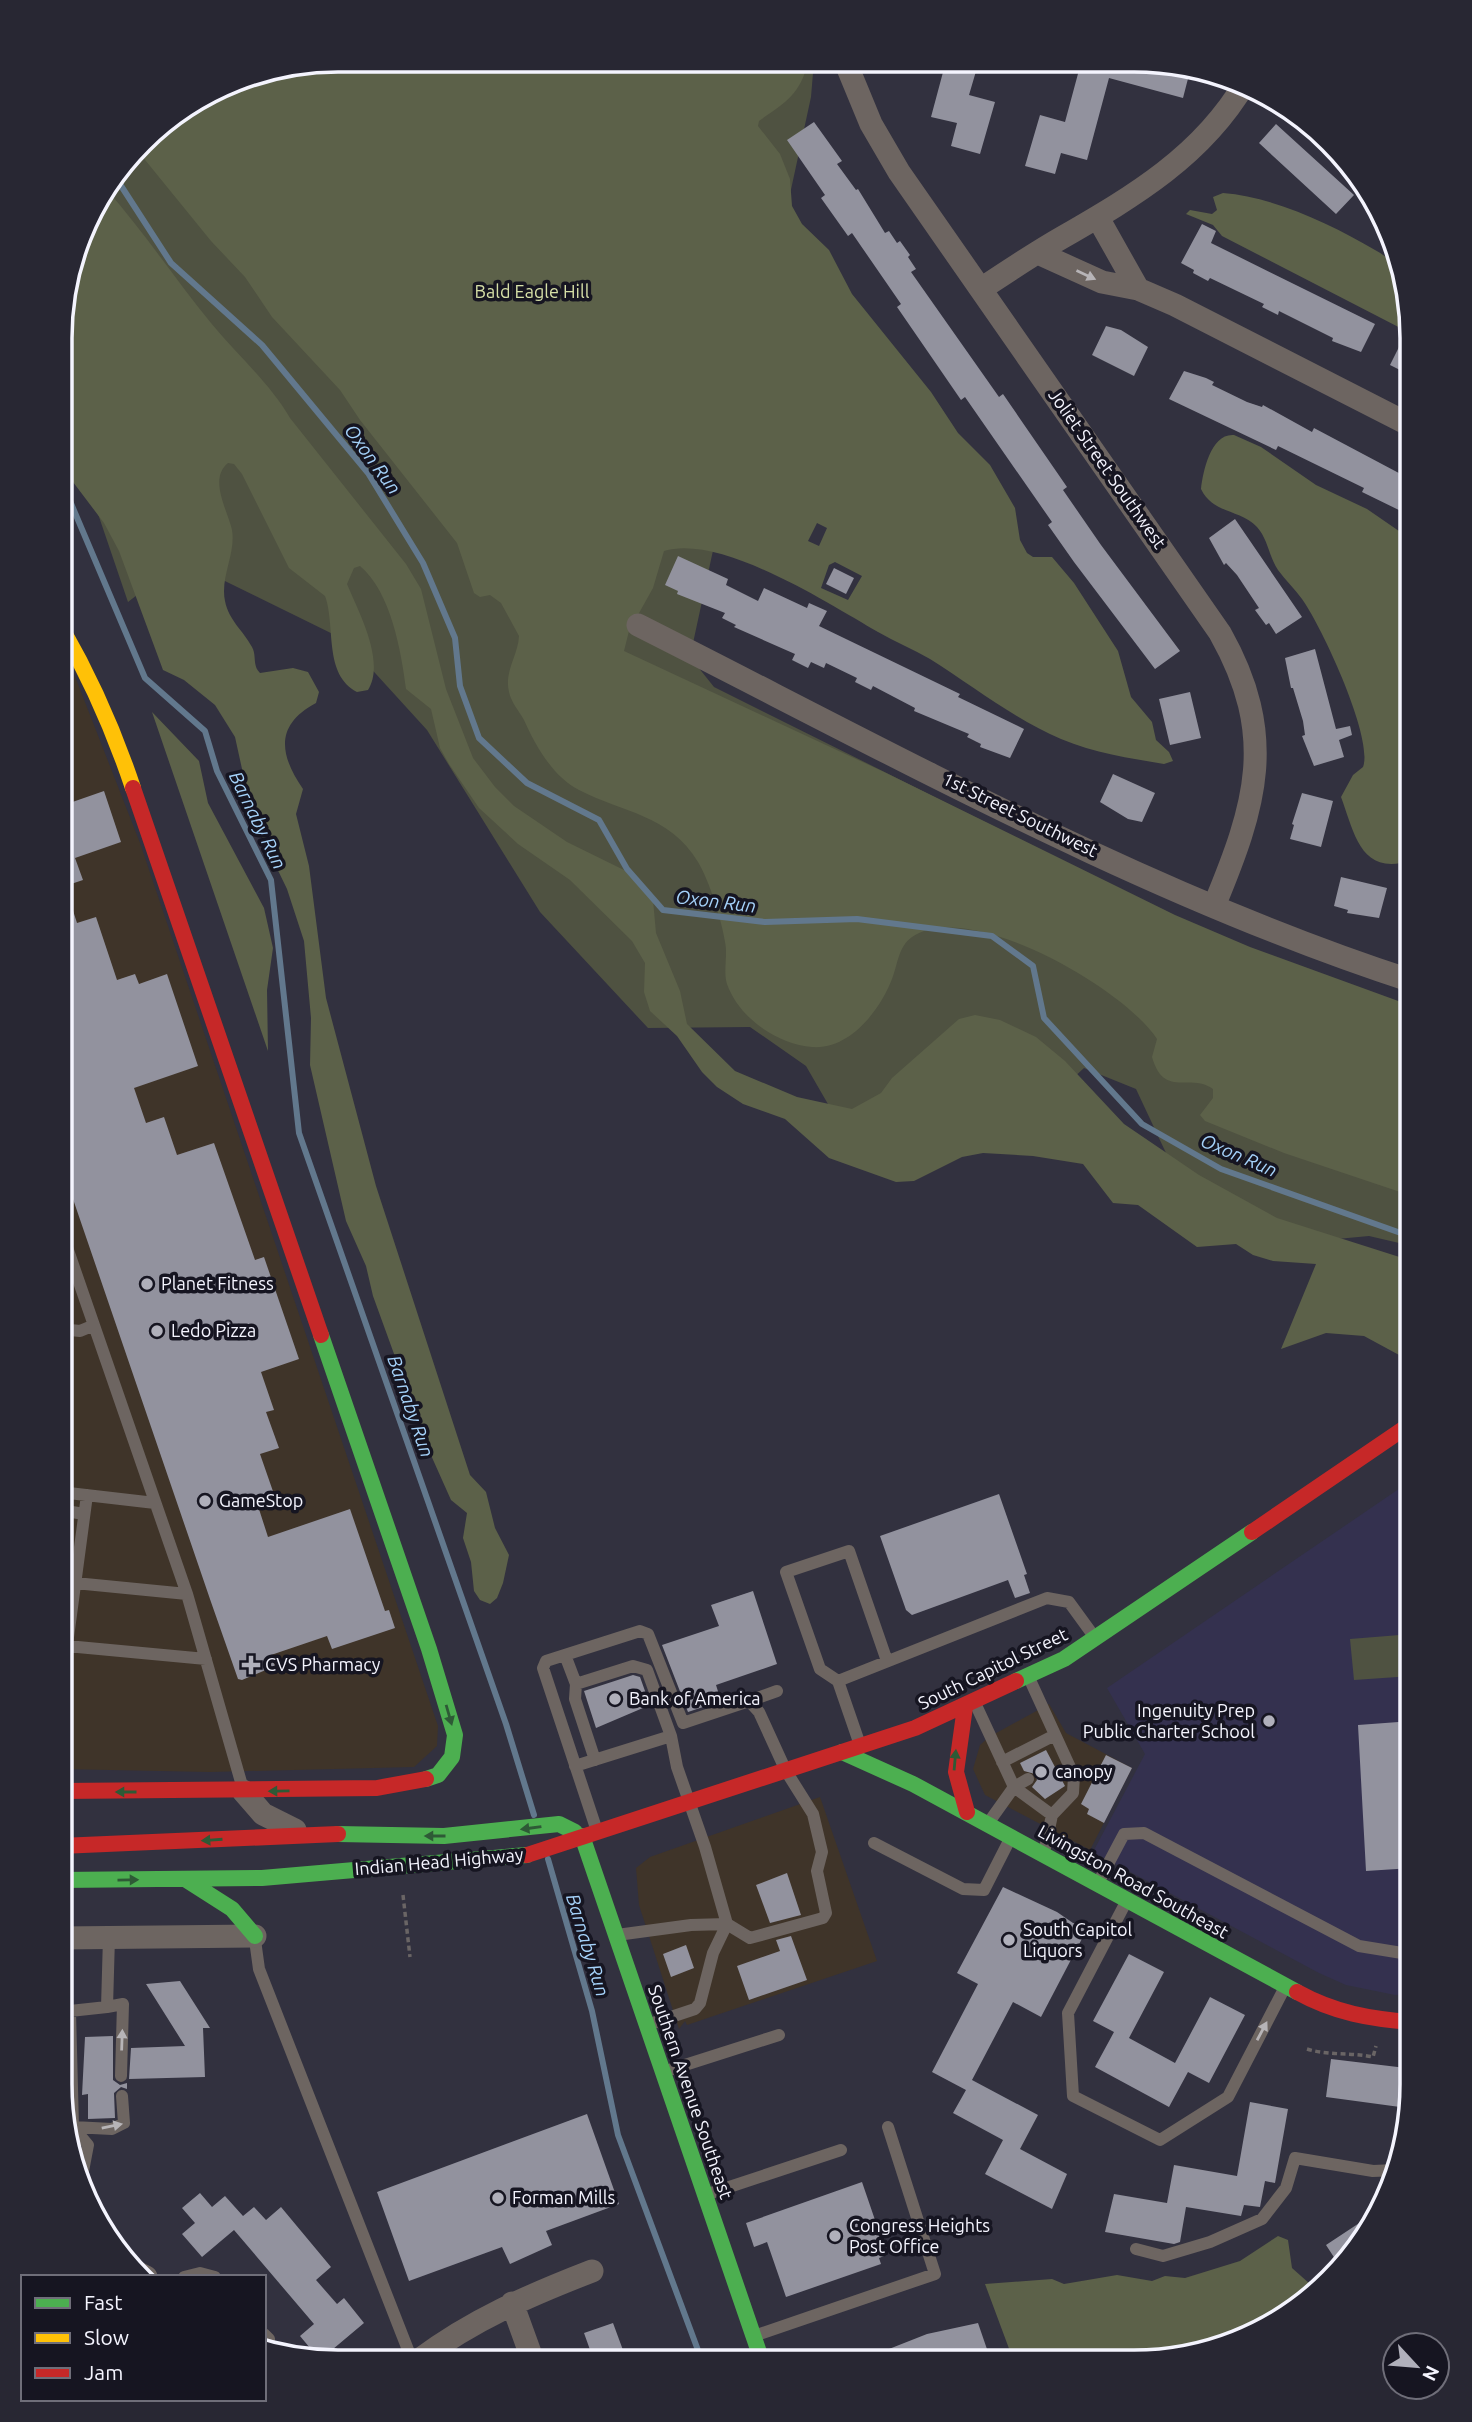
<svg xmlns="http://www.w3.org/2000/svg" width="1472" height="2422" font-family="Ubuntu,sans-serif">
<rect width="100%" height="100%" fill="#32313f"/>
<path fill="#3f3429" d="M61,655l15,24 64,164 298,883 -1,20 -23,21 -204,5 -150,-3z
M1049,1704l17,29 66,35 -42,82 -105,-55 -12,-26 7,-24 9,-8z
M820,1797l57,164 -190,64 -2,-4 -6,8 -40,-124 -3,-37 14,-11z"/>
<path fill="#34314f" d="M1412,1480v514l-17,1 -49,-10 -27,-12 -226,-121 52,-98 -38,-66z"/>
<path fill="#4f5241" d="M337,60l477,1 -3,36 -121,560 24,30 598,298 100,31v230l-43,-10 -119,11 -69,-62 -45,-96 -52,-21 -69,64 -168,5 -41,-71 -56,-39 -102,1 -108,-116 -113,-182 -82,-90 -163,-80 -54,42 -66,-194v-106l26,-88 66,-85 77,-48z
M1412,1634v42l-58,4 -4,-41z"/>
<path fill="#5c6149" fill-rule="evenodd" d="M337,60l471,1c-7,34 -24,42 -49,60l-1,5 22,28 10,25 2,27 10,18 27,26 23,44 79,98 27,41 32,32 25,43 5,32 7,13 6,4h19l22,26 44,68 13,46 21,25 4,18 13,12 4,9 -9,3c-35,-6 -70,-11 -103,-25 -47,-20 -88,-53 -131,-80 -17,-10 -35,-17 -52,-27 -49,-28 -156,-98 -214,-81l-11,37 -24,43 -5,20 260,121 291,143 75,32 162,59v190l-128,-43 -79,-32 -5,-6 13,-17v-9c-23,-17 -49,10 -61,-32l5,-18c-32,-50 -188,-141 -245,-102 -14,10 -14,27 -20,42 -12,31 -42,71 -80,68 -35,-3 -73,-29 -85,-63 -4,-13 1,-29 -2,-42 -3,-21 -16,-62 -27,-80 -29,-48 -75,-49 -119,-72 -26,-13 -44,-45 -55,-70 -5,-9 -13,-18 -15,-28 -5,-21 9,-36 10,-56l-18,-33 -11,-8 -10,2 -6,-4 -17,-50 -97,-123 -20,-30 -68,-73 -27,-40 -34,-36 -74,-91 17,-21 77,-48zM817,523l10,5 -8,18 -11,-5zM835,562l27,14 -14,24 -27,-12 8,-23z
M107,190c37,42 68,89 104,133 26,32 58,59 79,95l116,146 15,25 25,100 27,69 22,29 19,19 53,36 57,28 29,30 3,33 24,58 7,33 48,47 62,26 55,12 29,-16 11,-15 67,-59 16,-4 25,5 36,17 29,24 59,63 75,51 78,43 135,43v101l-48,-26 -38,-3 -45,16 35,-85 -43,-3 -20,-6 -17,-11 -39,3 -59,-42 -25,-2 -30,-39 -50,-8 -50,-3 -21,4 -48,24 -18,1 -67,-24 -44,-39 -42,-15 -26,-17 -15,-15 -25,-36 -27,-25 -6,-19 1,-29 -13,-22 -62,-61 -52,-36 -39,-36 -30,-44 -9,-16 -9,-39 -25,-20c-5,-38 -15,-97 -46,-123l-6,2 -7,16c11,27 39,77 21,106l-11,2c-34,-18 -21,-66 -32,-96l-36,-28 -47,-94 -8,-10 -6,-1c-20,16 0,48 4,67 4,24 -12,47 -7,71 4,20 18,29 27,46 5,9 0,18 8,26l33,-5 15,4 11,20 -3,11c-41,22 -37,51 -13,86l-7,25 13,52 17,132 50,188 94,289 16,17 9,36 14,27 -6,28 -6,15 -7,6 -10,-4 -6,-9 -3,-29 -8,-24 4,-25 -16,-13 -21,-47 -57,-157 -7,-30 -20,-45 -36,-156 1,-47 -7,-77 -17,-52 -34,-70 -18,-82 -20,-32 -31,-25 -21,-10 -44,-119 -15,-28 -31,-41 -11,-33v-147l26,-88z
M1223,193c51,4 108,31 152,57 8,4 15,11 23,14l14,70 -190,-98 -9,-11 -27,-11 4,-4 22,4 5,-4 -4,-13z
M1234,435l27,12 55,38 51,24 45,31v320c-52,18 -58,-29 -71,-63l12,-22 10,-8c11,-29 -42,-142 -61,-168 -7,-10 -17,-19 -24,-29 -9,-13 -10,-31 -21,-43 -17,-18 -44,-13 -56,-38 2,-18 10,-56 33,-54z
M152,712l47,49 9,42 56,105 9,40 -6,42 1,61z
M1278,2236l10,4 4,28 18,16 -1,15 -6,6 -62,36 -106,21h-121l-29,-78 67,-5 12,5 53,-9 35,6 13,-5 20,2 55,-17z"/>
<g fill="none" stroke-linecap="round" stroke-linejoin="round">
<path stroke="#62788d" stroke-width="6" d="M116,178l55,85 91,82 106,128 55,90 32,75 5,48 19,52 48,45 72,37 28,49 36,41 102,12 92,-3 135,17 41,30 11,52 98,106 79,45 191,68
M62,490l8,11 75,177 60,53 12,40 54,109 28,253 207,591 28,91
M548,1859l44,152 26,124 84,226"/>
</g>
<path fill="#92929e" d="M946,61h33l-10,34 26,7 -15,52 -29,-8 6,-23 -26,-6z
M1068,62h103l20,5 -8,31 -74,-20 -22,82 -26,-7 -6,21 -30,-8 15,-51 25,7 14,-52 -11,-3z
M814,122l28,39 -5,3 19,26 2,-1 27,44 4,-2 8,12 3,-2 10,14 -2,2 8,12 -5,3 88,125 4,-3 64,93 -4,3 38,55 79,106 -25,18 -81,-107 -26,-37 4,-3 -87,-125 -4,3 -33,-48 -31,-45 4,-3 -49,-71 -4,3 -27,-38 4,-3 -38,-55z
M1276,124l78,71 -18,19 -77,-71z
M1202,224l14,7 -5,12 164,81 -14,28 -29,-11 1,-3 -54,-27 -1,4 -16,-8 2,-3 -54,-26 -2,3 -15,-8 1,-3 -13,-7z
M1410,325l2,12v39l-22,-11z
M1106,326l15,4 27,17 -14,29 -42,-21z
M1184,371l22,7 8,4 -2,3 35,17 15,5 1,-2 49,27 2,-4 98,52v17l-7,16 -43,-21 2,-4 -86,-42 -2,4 -107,-51z
M1235,519l67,98 -26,17 -7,-11 -3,2 -11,-15 4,-2 -22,-33 -11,-12 -2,2 -15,-27z
M678,556l50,23 -2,6 32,16 6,-13 43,20 2,-5 18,8 -8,15 141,68 -2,3 66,32 -14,29 -30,-11 1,-3 -14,-7 2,-3 -55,-23 1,-3 -42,-22 -2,4 -16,-8 2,-4 -31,-15 -2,5 -13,-6 -3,6 -16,-8 3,-6 -61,-27 2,-2 -14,-7 3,-5 -48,-19 1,-3 -13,-6z
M834,568l20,10 -8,16 -20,-10z
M1315,649l21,80 14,-3 2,9 -13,5 5,17 -30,9 -12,-30 3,-1 -2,-14 -10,-33h-2l-6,-30z
M1190,692l11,46 -31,7 -11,-46z
M1113,774l42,19 -13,29 -14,-3 -28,-17z
M104,791l17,51 -46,16 8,22 -18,6 12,37 19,-6 21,63 18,-6 4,10 28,-10 31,92 -64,22 12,35 18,-6 13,38 37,-12 41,117 9,-3 35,102 -38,13 13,38 -8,2 13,36 -19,6 16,46 -18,6 10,31 82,-28 35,102 4,-1 6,18 -63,21 -5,-13 -56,19 4,11 -33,14 -4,-1 -27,-77 -150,-438v-358z
M1302,793l31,8 -12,46 -31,-8 4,-14 -2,-1z
M1341,877l46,11 -8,30 -32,-5 1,-3 -14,-4z
M999,1494l28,80 -3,1 6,18 -15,5 -7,-18 -96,35 -6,-5 -26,-74z
M753,1591l24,73 -61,21 5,16 -33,11 -26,-67 57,-19 -8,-21z
M633,1675l7,2 10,28 -54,23 -12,-37z
M1412,1721v147l-46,3 -8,-146z
M1046,1750l19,36 -20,13 -13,-12 5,-7 -2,-6 -11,-3 -4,-8z
M1106,1755l26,13 -28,55 -17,-9 2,-5 -8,-5z
M787,1873l14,42 -31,8 -14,-38z
M1003,1887l54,25 16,11 7,1 6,7 -45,86 -28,-15 -41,78 66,35 -18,34 47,25 -15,35 -67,-35 18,-34 -50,-27 13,-23 -34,-18 46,-88 -21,-11z
M791,1936l16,44 -58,20 -12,-34 43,-15 -4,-11z
M686,1945l8,23 -23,9 -8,-23z
M1129,1954l35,18 -35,66 46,25 35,-66 35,18 -36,68 -21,-11 -19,35 -74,-40 19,-35 -21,-11z
M180,1981l30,47h-7l2,49 -76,2 2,-31 54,-2 -39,-62z
M113,2036v44l7,5 7,-2v6l-6,-2 -7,6 1,25 -27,1v-25l-6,1 3,-58z
M1331,2059l75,9 -6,39 -74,-10z
M1250,2102l38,7 -13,74 -10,-2 -5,26 -16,-2 -3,11 -55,-9 -6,35 -6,2 -69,-12 9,-38 53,9 7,-38 63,11z
M587,2114l32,90 -73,27 6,14 -42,19 -8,-17 -93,34 -32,-89z
M862,2182l25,73 -8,3 2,6 -95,33 -19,-55 -13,5 -8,-24z
M200,2193l12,14 13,-11 18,20 11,-9 12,13 15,-13 50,60 -15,13 21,24 7,-6 20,25 -44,37 -20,-24 14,-12 -80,-94 -32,27 -20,-23 13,-11 -13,-15z
M1382,2208l-27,45 -14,15 -15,-23z
M613,2323l14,38h-33l-10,-28z
M978,2323l11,32 -20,7h-113l71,-28z"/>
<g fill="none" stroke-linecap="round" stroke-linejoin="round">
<path stroke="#6a6565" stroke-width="3.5" stroke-dasharray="5 3.5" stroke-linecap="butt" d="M403,1895l7,62
M1307,2049c22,7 43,3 66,8l3,-11"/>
<path stroke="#6d6561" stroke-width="12" d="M61,1230l126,364 56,195
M60,1329l20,2 12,-5
M60,1492l95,11
M60,1510l24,4
M75,1583l112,11
M67,1646l139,13
M565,1655l11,29 -1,15 20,61
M1030,1680l44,96 -1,17 -21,22 -8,38
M838,1681l-18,-12 -34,-97 63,-21 38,110
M576,1684l57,-18 14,4 24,66
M60,1697l27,-202
M749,1701l28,-10
M975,1703l39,84 -25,35
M859,1742l-21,-61 209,-83 22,4 24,33
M1002,1762l53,-27
M575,1766l96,-30 6,31 28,80 22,77 -36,1 -74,10
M1028,1779l-14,8 38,28
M597,1831l-54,-163 3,-7 94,-30 8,3 35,89 66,-22 10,11 27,59 27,43 9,38 -5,19 9,42 -3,5 -73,20 -23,-14 -14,29 -13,50 -5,6 -48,16
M874,1843l89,46 21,1 27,-53
M1098,1883l26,-49 20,-1 215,113 43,7 10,8
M1126,1902l-58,111 5,83 87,44 68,-43 57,-110
M255,1940l4,29 153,391
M107,2007l16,-3 -2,72
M663,2072l116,-37
M73,2127l39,2 12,-6 -2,-27
M80,2187l8,-42 -15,-18 -3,-116 37,-4 2,-70
M705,2195l136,-45
M1136,2249l27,7 47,-14 52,-23 24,-31 9,-30 78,13 23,-1
M184,2277l16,-4 15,4
M264,2334l5,5 -2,12
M754,2336l181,-62 -47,-147"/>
<path stroke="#6d6561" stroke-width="23" d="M845,61l26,63 28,48 321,461c58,103 36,172 -6,273
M1098,218l40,71
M1038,253l64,29 36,7 37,16 237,121
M981,289c27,-18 54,-36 82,-52 71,-41 139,-81 182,-154
M638,625c250,126 508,270 774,356
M243,1791l20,23 32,16
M60,1938l195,-2
M134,2271l12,6
M512,2303l21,58
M419,2360c53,-40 111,-65 173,-89"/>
<path stroke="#4caf50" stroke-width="16" d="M321,1335l108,314 26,86 -3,22 -14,18 -12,4
M1016,1681l48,-22 188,-127
M842,1752l71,32 384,208
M338,1834l106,2 115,-12 16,8
M582,1836l180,525
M185,1879l47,30 23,27
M60,1880l202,-2 265,-23"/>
<path stroke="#ffc107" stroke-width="16" d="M61,627c30,52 53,104 72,161"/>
<path stroke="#c62828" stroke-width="16" d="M133,788l188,547
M1252,1532l160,-109
M965,1707l-9,65 11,40
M60,1791l317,-3 49,-9
M60,1846l278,-12
M527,1855l388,-127 101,-47
M1297,1992c38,21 73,27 115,30"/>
</g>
<defs><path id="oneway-solid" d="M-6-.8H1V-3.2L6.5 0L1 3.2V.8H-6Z" transform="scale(1.75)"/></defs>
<g fill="#b7b4b7">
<use href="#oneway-solid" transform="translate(1086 275) rotate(25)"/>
<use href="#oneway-solid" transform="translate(1262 2031) rotate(-62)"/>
<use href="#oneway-solid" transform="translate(122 2040) rotate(-88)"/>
<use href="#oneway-solid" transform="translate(112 2126) rotate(-12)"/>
</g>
<g fill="#2e5a36">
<use href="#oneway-solid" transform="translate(449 1715) rotate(74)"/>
<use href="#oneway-solid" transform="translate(955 1760) rotate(-85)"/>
<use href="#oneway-solid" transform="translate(279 1791) rotate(179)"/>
<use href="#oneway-solid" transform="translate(126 1792) rotate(-180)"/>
<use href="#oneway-solid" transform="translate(531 1828) rotate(172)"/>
<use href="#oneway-solid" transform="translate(435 1836) rotate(-180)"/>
<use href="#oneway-solid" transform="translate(212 1840) rotate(176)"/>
<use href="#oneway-solid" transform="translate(128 1880) rotate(-1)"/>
</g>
<g fill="#b0b0bb" stroke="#161521" stroke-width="2.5">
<circle cx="147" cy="1284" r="7"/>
<circle cx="157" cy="1331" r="7"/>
<circle cx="205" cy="1501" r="7"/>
<path d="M247.5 1654.5h7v7h7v7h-7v7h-7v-7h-7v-7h7z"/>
<circle cx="615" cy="1699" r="7"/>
<circle cx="1269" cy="1721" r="7"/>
<circle cx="1041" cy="1772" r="7"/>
<circle cx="1009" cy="1940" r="7"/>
<circle cx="498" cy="2198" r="7"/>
<circle cx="835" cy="2236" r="7"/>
</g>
<g text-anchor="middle" stroke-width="7" stroke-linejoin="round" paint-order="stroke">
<g font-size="18" fill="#d6dfa7" stroke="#161521">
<text x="532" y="298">Bald Eagle Hill</text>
</g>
<g font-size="18" fill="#f4f4fe" stroke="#161521">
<text transform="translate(1107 469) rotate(55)" y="6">Joliet Street Southwest</text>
<text transform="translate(1020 815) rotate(26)" y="6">1st Street Southwest</text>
<text transform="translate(993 1669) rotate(-26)" y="6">South Capitol Street</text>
<text transform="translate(439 1862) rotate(-5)" y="6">Indian Head Highway</text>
<text transform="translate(1133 1882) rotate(29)" y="6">Livingston Road Southeast</text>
<text transform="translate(690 2092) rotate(71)" y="6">Southern Avenue Southeast</text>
</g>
<g font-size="18" fill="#f4f4fe" stroke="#161521" text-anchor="start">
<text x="161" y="1290">Planet Fitness</text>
<text x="171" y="1337">Ledo Pizza</text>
<text x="219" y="1507">GameStop</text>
<text x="265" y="1671">CVS Pharmacy</text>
<text x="629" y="1705">Bank of America</text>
<text x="1255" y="1717" text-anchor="end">Ingenuity Prep<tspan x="1255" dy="21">Public Charter School</tspan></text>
<text x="1055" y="1778">canopy</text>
<text x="1023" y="1936">South Capitol<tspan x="1023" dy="21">Liquors</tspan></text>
<text x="512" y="2204">Forman Mills</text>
<text x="849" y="2232">Congress Heights<tspan x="849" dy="21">Post Office</tspan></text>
</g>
<g font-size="19" font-style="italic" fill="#a5d2fa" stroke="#161521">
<text transform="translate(373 459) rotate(54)" y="7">Oxon Run</text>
<text transform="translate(258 820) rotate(64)" y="7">Barnaby Run</text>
<text transform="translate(716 901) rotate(7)" y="7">Oxon Run</text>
<text transform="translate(1239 1155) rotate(23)" y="7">Oxon Run</text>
<text transform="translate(411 1406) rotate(71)" y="7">Barnaby Run</text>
<text transform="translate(588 1945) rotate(73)" y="7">Barnaby Run</text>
</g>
</g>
<path d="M0 0H1472V2422H0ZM338 72H1134A266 266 0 0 1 1400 338V2084A266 266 0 0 1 1134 2350H338A266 266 0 0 1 72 2084V338A266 266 0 0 1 338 72Z" fill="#282733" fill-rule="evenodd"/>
<path fill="none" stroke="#f4f4fe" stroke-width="3.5" d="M338 72H1134A266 266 0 0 1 1400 338V2084A266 266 0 0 1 1134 2350H338A266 266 0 0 1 72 2084V338A266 266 0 0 1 338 72Z"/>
<rect x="21" y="2275" width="245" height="126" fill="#161521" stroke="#6f6e79" stroke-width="2"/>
<rect x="35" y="2298" width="35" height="10" fill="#4caf50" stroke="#6f6e79" stroke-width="2"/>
<text x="84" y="2310" font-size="21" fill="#f4f4fe">Fast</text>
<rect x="35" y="2333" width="35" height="10" fill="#ffc107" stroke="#6f6e79" stroke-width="2"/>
<text x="84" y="2345" font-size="21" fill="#f4f4fe">Slow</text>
<rect x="35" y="2368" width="35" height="10" fill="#c62828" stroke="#6f6e79" stroke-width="2"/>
<text x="84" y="2380" font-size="21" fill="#f4f4fe">Jam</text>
<g transform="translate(1416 2366) rotate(116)"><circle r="33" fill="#161521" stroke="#6f6e79" stroke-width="2"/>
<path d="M0-5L12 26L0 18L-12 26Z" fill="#b0b0bb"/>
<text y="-10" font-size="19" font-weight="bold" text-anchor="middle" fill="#f4f4fe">N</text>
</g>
</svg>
